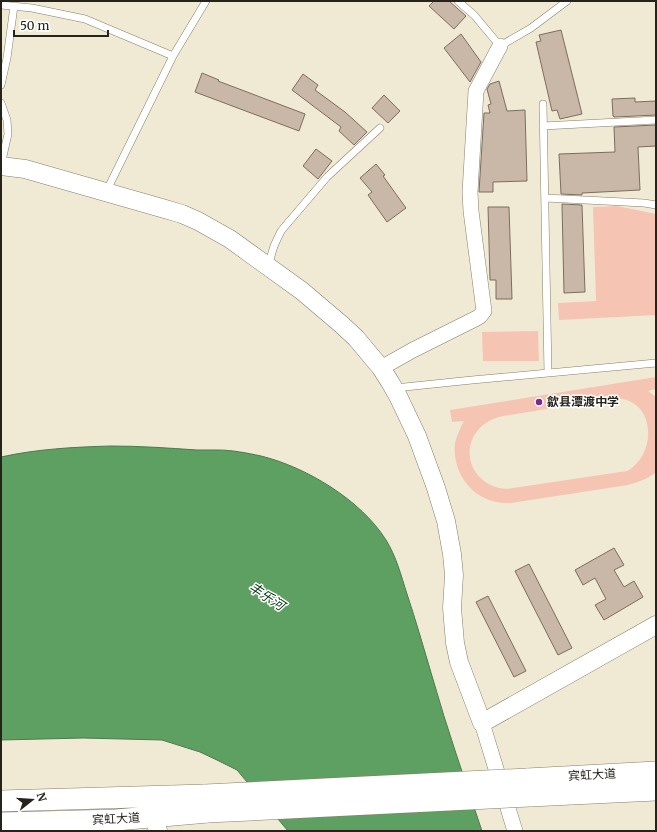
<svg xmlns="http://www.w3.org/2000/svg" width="657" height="832" font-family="Merriweather,'Noto Sans SC',serif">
<rect width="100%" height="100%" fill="#f0ead4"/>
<path fill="#f6c4b3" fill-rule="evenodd" d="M617,206l39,8v101l-97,5 -1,-17 38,-2 -3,-94z
M538,331l1,30h-56l-1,-29z
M656,377v12l-8,2 8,6v75c-8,7 -18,10 -28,13l-117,18c-6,0 -12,0 -19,-2 -24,-7 -40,-32 -37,-58 2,-8 5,-15 9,-22l-12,1 -2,-12zM615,398c42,1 42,57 12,73l-120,18c-47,-4 -51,-63 -4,-73z"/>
<path fill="#5da062" stroke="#4c7a4d" d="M111,446c29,0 57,2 86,4 7,0 14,0 21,0 14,0 29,3 43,6 45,11 100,44 125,84 10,16 15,35 21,54 9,27 17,55 25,82 15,53 33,104 50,155h-194l-51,-61 -18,-9 -19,-9 -38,-12 -79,-2 -82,2v-283c36,-8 73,-10 110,-11z"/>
<path fill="#c9b8a8" stroke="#7c6d5e" d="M434,1h15l17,15 -12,13 -25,-23z
M561,30l21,84 -22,5 -3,-9 -5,1 -16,-69 5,-1 -2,-6z
M461,34l20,28 -11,20 -26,-34z
M202,73l17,7 -1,1 87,33 -6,17 -104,-39z
M303,74l15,11 -3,5 30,22 22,20 -13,13 -15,-14 2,-4 -49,-37z
M499,81l8,30 18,-1 2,71 -34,1v10h-14l5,-79h6l-2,-8 3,-1 -4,-15 3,-5z
M384,95l16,16 -12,12 -16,-15z
M635,98v4l21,-1v14l-42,2v-1h-1l-1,-17z
M656,125v21l-18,1 2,43 -58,3v2l-21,-1 -2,-40 56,-2 -1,-25z
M316,149l16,12 -14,18 -15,-13z
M376,164l9,11 -2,1 23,32 -19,14 -19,-27 4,-3 -12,-14z
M562,204l20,1 3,87 -21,1z
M488,207h21l3,92h-16v-19h-6z
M614,548l10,17 -10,5 10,17 10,-6 9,16 -39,23 -9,-15 11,-6 -11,-21 -12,7 -8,-15z
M529,564l43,84 -14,7 -43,-84z
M488,596l38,75 -12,6 -38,-75z"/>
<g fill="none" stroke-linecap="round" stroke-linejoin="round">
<defs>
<path id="service" d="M458,1l16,14 26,31 31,-18 36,-27
M1,5l31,3 53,11 88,37
M1,85l6,-27 7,-52
M1,103l6,17 1,14 -7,31
M543,104l5,269
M543,126l113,-6
M106,192l67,-136 33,-55
M545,198l99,5 12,2
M268,266l6,-20 7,-15 46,-54 53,-49
M395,388l77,-8 184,-17"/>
<path id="minor" d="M381,368l32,-18 64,-32 3,-2 4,-5 -13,-100 -1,-19 6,-101 24,-45
M482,723l33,108"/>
<path id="tertiary" d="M1,166l24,3 140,40 17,5 16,7 32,18 72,52 40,34 14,13 25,30 9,14 8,14 19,40 19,52 10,33 6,33 2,21 -2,33 3,35 4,19 23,61 174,-98
M150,803l8,28"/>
<path id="secondary" d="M527,779l129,-7
M530,796l126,-6
M1,801l204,-6
M1,823l115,-3 92,-8"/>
</defs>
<use href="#service" stroke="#857f6c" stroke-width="8"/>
<use href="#minor" stroke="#857f6c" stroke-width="16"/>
<use href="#tertiary" stroke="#857f6c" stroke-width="19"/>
<use href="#secondary" stroke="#857f6c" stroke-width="22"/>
<use href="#service" stroke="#fff" stroke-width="7"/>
<use href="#minor" stroke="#fff" stroke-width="15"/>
<use href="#tertiary" stroke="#fff" stroke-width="18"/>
<use href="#secondary" stroke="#fff" stroke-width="21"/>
<defs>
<path id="secondary-bridge" d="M205,795l322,-16
M208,812l322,-16"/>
</defs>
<use href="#secondary-bridge" stroke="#857f6c" stroke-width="22" stroke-linecap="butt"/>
<use href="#secondary-bridge" stroke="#fff" stroke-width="21"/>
</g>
<circle fill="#7f2693" stroke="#fff" stroke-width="1.5" cx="539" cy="402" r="4"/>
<g text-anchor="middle" stroke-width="3" stroke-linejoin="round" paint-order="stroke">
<g font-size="12" font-weight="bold" fill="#26231b" stroke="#fff" text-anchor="start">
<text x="547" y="406">歙县潭渡中学</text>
</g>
<g font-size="12" fill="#26231b" stroke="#fff">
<text transform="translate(592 775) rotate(-3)" y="4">宾虹大道</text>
<text transform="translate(116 819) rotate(-3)" y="4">宾虹大道</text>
</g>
<g font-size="13" font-style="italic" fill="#05380e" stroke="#fff">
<text transform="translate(267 596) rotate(33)" y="5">丰乐河</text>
</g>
</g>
<rect width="657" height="832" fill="none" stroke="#26231b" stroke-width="4"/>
<g transform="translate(32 800) rotate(73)" stroke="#ffffff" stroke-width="3" paint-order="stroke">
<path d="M0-3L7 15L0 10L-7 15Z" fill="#26231b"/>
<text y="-6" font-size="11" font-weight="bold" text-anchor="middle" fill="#26231b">N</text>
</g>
<path d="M14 30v6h94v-6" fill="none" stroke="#26231b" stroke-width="2"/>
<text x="20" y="30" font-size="12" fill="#26231b" stroke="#ffffff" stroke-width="3" paint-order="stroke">50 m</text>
</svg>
